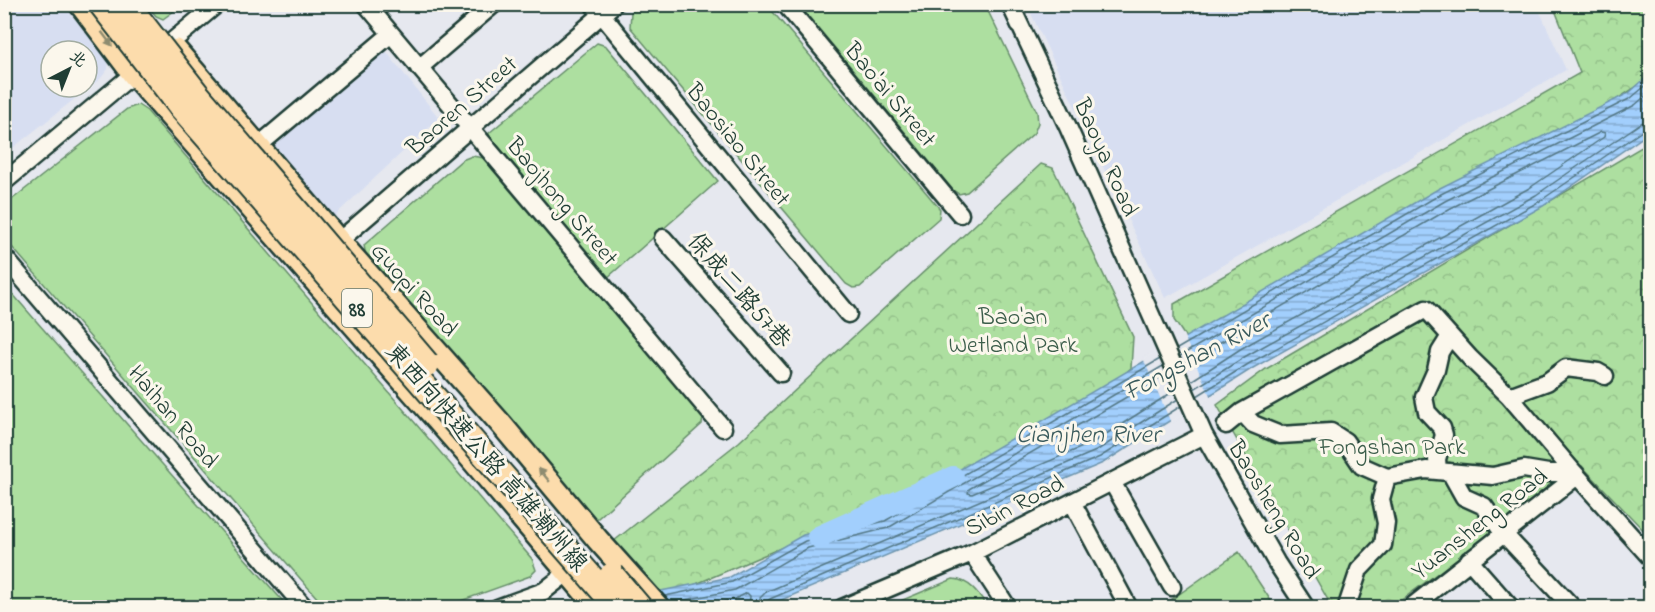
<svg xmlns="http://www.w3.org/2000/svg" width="1655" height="612" font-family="'Indie Flower','LXGW WenKai TC',sans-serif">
<defs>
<pattern id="park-crowns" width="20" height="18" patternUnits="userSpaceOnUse" patternTransform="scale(1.5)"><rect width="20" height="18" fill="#addfa0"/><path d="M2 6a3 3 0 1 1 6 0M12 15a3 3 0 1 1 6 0" fill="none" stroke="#94c08a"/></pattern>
<pattern id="water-rules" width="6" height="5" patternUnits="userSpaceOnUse" patternTransform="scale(1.5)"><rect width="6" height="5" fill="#a2cffd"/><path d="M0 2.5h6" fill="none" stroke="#83a9ce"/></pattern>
</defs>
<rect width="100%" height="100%" fill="#e6e8ef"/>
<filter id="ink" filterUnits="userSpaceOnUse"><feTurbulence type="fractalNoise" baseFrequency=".0167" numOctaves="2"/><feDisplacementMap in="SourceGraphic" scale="12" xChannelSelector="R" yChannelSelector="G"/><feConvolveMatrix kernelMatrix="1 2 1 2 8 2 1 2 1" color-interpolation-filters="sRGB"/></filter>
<g filter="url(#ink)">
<path fill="#d7def1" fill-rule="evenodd" d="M5,4l58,1 46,55 -1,9 -7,9 -96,76zM51,51h36v36h-36z
M1027,5h510l29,65 -401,228z
M381,45l58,73 -108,101 -65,-72z"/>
<path fill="#addfa0" stroke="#668e6a" stroke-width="1.5" d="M147,5h35l-19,14 -7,-3z
M640,5h127l173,204 -1,9 -79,69 -7,1 -7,-4 -216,-257 1,-15z
M799,5h186l52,107 1,11 -4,10 -67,59 -8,2 -6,-4z
M597,43l9,3 112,135 -111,97 -118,-136v-9z
M138,105l9,6 385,448 4,11 -6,6 -86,31h-119l-320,-368v-34l122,-96z
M472,156l12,2 220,255 -2,11 -104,94 -8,1 -224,-262 -2,-12 98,-85z
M4,284l33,38 251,285h-283z
M1239,552l36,55h-104l-3,-5z
M953,579c17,1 26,15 35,28h-102z"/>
<path fill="url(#park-crowns)" stroke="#668e6a" stroke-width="1.5" d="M1553,5h97v73l-170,109 -292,154 -14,-21v-16l406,-231z
M1650,142v395l-68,-71 -190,141h-60l-115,-202 49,-36z
M1041,164l12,4 80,169 -2,31 -28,25 -54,41 -386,164 -49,-57 125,-99z"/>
<path fill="url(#water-rules)" stroke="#6e95ad" stroke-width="1.5" d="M1650,74v58l-107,74 -290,162 -150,95 -338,144 -145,1 31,-15 79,-16 73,-42 79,-20 556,-326 191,-96z"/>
<path fill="#e6e8ef" d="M1183,334l28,64 -40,25 -28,-65z"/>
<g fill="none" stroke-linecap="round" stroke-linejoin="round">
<path stroke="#537784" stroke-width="1.5" d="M1177,349l264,-155 190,-96 19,-16
M1180,356l265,-155 190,-96 15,-13
M1183,364l266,-155 152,-77 4,1 -1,4 -73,50 -289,161 -51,33
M1166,374l-197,115 -1,4 4,1 120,-51 82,-52
M1194,389l52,-33 290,-161 105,-72 9,-3
M1197,396l53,-33 290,-162 105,-72 5,-1
M665,596l67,-14 73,-41 80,-20 275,-162
M670,603l65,-13 73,-42 80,-20 275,-162
M693,608l42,-9 12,-6 3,3 -1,12
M758,608l2,-10 6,-6 330,-141 82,-52
M765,608l1,-6 4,-3 330,-142 81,-51"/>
<path stroke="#a2cffd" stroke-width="22" d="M818,537l135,-60"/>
<defs>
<path id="minor" d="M366,4l357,424
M593,4l255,310
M785,4l175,210
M1010,4l58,123 136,308 72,127 30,46
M419,68l75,-64
M258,146l133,-112
M4,182l213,-178
M663,238l118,135
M339,241l275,-237
M4,257l301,351
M1509,396l38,-14 19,-14 32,4 7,4
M1242,412l11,12 27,11 51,-3 14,9 17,25 25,11 39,-7 67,6 31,-7 24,4h13l10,-4
M1226,425l16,-13 184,-103 44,49 39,38 62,73 79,88
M1438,471l-1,-12 7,-24 -2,-7 -15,-16 -3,-15 12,-27 4,-18 10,-16
M1450,472l14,25 20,9 19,27 70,75
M1112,482l60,105
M1072,502l57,106
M972,553l36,55
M1469,560l42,48
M1347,606l12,-36 24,-25 3,-22 -5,-24 6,-22
M497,608l47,-17 23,-18
M842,608l130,-55 232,-118
M1410,608l167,-132"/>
<path id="major" d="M80,4l53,70 335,381 130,153
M176,50l163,191 162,183 97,116 61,68"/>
</defs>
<use href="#minor" stroke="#1f3d34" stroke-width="21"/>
<use href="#major" stroke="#1f3d34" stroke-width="26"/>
<use href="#minor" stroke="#fbf7ec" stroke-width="16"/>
<use href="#major" stroke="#fcdcac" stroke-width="21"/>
<defs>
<path id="highway-bridge" d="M101,4l80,103 437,501
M127,4l70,90 230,270
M612,575l28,33"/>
</defs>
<use href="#highway-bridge" stroke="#1f3d34" stroke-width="28" stroke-linecap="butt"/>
<use href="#highway-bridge" stroke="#fcdcac" stroke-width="24"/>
</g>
<defs><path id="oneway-solid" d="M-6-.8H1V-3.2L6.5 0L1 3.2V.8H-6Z" transform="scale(1.5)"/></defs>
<g fill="#8e8c70">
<use href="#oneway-solid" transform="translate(107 39) rotate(53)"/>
<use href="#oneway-solid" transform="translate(544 475) rotate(-130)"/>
</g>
</g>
<g text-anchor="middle" stroke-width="6" stroke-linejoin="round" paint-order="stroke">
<rect fill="#fbf7ec" stroke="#61756b" stroke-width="1.5" x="342" y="289" width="30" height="38" rx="4.5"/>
<g font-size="22" font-weight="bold" fill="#1f3d34">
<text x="357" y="316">88</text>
</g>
<g font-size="24" fill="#1f3d34" stroke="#fbf7ec">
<text transform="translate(891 94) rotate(50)" y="8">Bao'ai Street</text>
<text transform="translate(461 105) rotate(-41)" y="8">Baoren Street</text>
<text transform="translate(739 144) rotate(51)" y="8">Baosiao Street</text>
<text transform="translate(1107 157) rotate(66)" y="8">Baoya Road</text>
<text transform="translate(563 201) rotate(50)" y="8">Baojhong Street</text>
<text transform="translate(415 289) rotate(48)" y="8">Guopi Road</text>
<text transform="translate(740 290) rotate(49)" y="8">保成二路57巷</text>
<text transform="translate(174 416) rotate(50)" y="8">Haihan Road</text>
<text transform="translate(487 457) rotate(49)" y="8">東西向快速公路 高雄潮州線</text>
<text transform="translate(1014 505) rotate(-27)" y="8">Sibin Road</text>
<text transform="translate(1275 509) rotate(59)" y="8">Baosheng Road</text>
<text transform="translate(1479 523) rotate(-38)" y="8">Yuansheng Road</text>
</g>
<g font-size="24" fill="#3b5d4a" stroke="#fbf7ec">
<text x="1013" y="324">Bao'an<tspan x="1013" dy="28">Wetland Park</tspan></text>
<text x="1392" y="454">Fongshan Park</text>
</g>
<g font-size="26" font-style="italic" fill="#395a5c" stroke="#fbf7ec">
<text transform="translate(1196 355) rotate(-28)" y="9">Fongshan River</text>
<text x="1088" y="442">Cianjhen River</text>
</g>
</g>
<rect width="1655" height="612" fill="none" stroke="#fbf7ec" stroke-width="24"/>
<rect x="12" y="12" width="1631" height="588" fill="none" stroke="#1f3d34" stroke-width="2" filter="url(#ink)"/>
<g transform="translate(69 69) rotate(42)"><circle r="28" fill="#fbf7ec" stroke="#a3ada2" stroke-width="1.5"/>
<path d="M0-4.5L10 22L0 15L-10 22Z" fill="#1f3d34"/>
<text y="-9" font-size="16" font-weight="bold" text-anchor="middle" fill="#1f3d34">北</text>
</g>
</svg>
